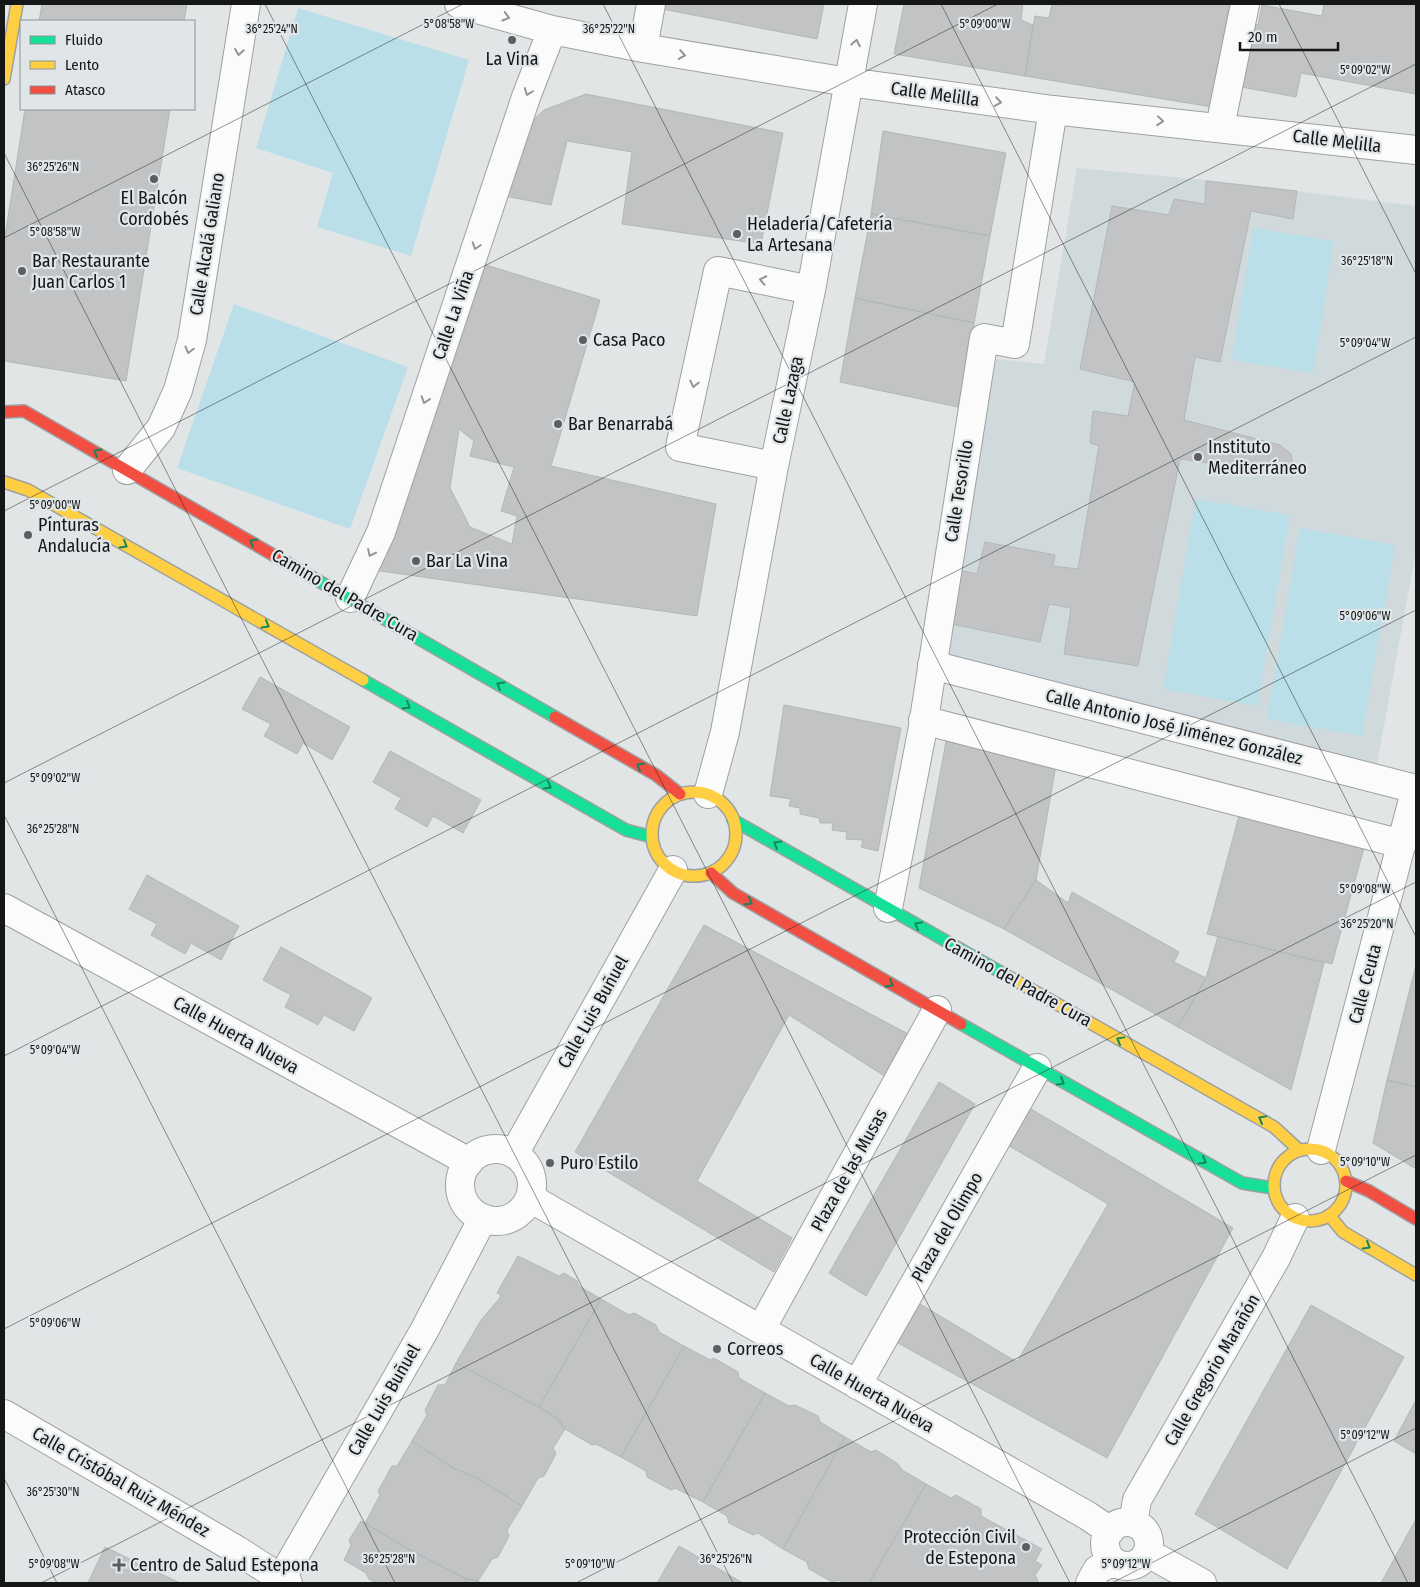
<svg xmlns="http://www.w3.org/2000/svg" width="1420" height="1587" font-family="'Fira Sans Condensed',sans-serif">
<rect width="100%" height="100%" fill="#e2e5e6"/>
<path fill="#d0d9dc" d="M1077,168l139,13 200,25v345l-39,213 -432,-106 51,-299 48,5z"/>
<path fill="#badfe9" d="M298,8l171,52 -58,196 -94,-29 16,-54 -77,-25z
M1253,228l81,13 -21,132 -81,-13z
M234,304l174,63 -58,162 -173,-61z
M1196,499l94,16 -33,191 -94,-17z
M1300,528l95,17 -33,191 -95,-17z"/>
<path fill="#c1c3c4" stroke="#b4b7b7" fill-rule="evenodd" d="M42,4h145l-3,17h-145z
M658,4h166l-7,35 -160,-31z
M904,4h119l-2,16 12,5 -8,51 -131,-22z
M1052,4l14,2 1,-2h162l-17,103 -187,-31 10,-60 14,2z
M1324,4h92v90l-115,-21 -5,24 -60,-11 11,-63 11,2 4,-20 60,11z
M586,94l197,39 -22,111 -139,-20 10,-72 -65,-11 -16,64 -46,-9 27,-75 12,-11z
M25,109h145l-44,272 -122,-20v-118z
M883,131l123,22 -16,83 -119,-22z
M1206,181l91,10 -4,28 -42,-8 -31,151 -25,-5 -11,63 96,25 11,9 2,11 -6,9 -107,-15 -42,207 -74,-12 7,-46 -22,-4 -9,38 -89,-18 9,-54 17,4 8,-32 70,13 -2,11 25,3 21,-123 -9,-3 3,-32 35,5 7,-34 -55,-13 32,-163 57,9 5,-16 31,5z
M871,214l119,22 -16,87 -119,-25z
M486,265l114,35 -49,166 165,38 -19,112 -324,-46zM459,429l15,12 -4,15 44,11 -13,44 16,5 -5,28 -42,-17 -20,-39z
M855,298l119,25 -16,84 -118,-25z
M260,677l90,50 -18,33 -29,-17 -6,11 -33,-18 7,-12 -29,-15z
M784,705l117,23 -23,123 -17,-4 2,-7 -17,-1 1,-7 -15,-2 1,-7h-13l-1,-5 -19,-4v-6l-11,-2 2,-7 -21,-3z
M947,736l109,29 -20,115 -32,49 -85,-41z
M390,751l91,49 -18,33 -30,-17 -6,11 -32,-18 6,-11 -28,-16z
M1240,812l125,32 -33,120 -125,-30z
M147,875l92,51 -18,34 -30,-17 -6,11 -34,-19 6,-11 -28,-15z
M1036,880l32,23 4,-11 107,60 -5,10 32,16 -28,49 -174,-98z
M704,925l204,109 -22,43 -97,-62 -92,166 95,57 -18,34 -199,-120z
M1218,936l106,27 -33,127 -113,-63 28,-49z
M281,947l91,51 -18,33 -30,-16 -6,10 -33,-18 6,-12 -28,-15z
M1416,965v122l-29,-7z
M1387,1080l29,7v82l-43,-26z
M939,1082l36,22 -109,192 -37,-23z
M1031,1109l202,119 -126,230 -211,-116 24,-38 97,58 91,-158 -102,-60z
M518,1256l41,20 5,-3 13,8 2,5 22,13 -62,108 -83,-44 25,-43 18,-21 2,-4 -4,-2z
M601,1299l28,16 5,-2 22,12 3,7 25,14 -63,111 -25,-13 -4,1 -27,-16 -7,-10 -19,-12z
M1311,1305l93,52 -117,212 -92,-55z
M684,1346l26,14 4,-2 24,14 1,6 26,15 -62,109 -28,-14 -4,2 -24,-13 -1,-6 -25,-14z
M456,1363l83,44 19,12 7,10 -12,19 3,6 -12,22 -6,2 -16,28 -45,-28 -24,-10 -41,-27 15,-26 -2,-5 13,-25h7z
M765,1393l24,13 6,-1 23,11 2,6 25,15 -62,112 -25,-16 -5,2 -24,-12 -2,-7 -24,-14z
M1416,1400v54l-22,-13z
M845,1437l26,15 5,-2 22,14 4,6 24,14 -57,99h-25l-6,-3 -6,2 -23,-13 -2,-7 -24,-13z
M412,1441l41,27 24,10 45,28 -15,24 2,6 -11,21 -6,2 -14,22 -11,-2 -59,-30 -43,-26 15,-28 -2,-4 14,-25h5z
M926,1484l25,14 5,-3 25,14v7l61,33 -7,12 7,4 -7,10 3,6 -1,2h-168z
M1416,1519v64h-35z
M361,1521l47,28 59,30 -3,4h-88l-7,-4 -3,-6 -22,-13 7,-15 -2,-5z
M679,1546l64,37h-86z
M105,1547l75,36h-92z
M467,1579l11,2 3,2h-17z"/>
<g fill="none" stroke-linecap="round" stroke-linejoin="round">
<defs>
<path id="street" d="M459,4l93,26 91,18 205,34 205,28 363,40
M643,48l8,-44
M1220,127l25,-123
M774,466l-94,-19 38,-176 93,19
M127,470l34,-42 17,-38 14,-50 54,-336
M350,598l31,-66 145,-435 26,-67
M932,665l484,124
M923,720l479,124
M708,794l17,-62 49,-266 37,-176 52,-286
M4,908l465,254
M888,908l34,-176 62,-394 31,6 38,-234
M460 1185a36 36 0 1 1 72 0a36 36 0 1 1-72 0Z
M1321,1150l95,-362
M514,1154l159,-284
M530,1198l558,318 22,15
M761,1329l176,-319
M857,1385l180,-317
M4,1414l233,136 51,33
M1105 1544a22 22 0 1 1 44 0a22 22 0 1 1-44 0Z
M1133,1523l4,-23 139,-242 19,-40
M1148,1553l54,30
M281,1579l143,-248 59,-113
M1090,1583l7,-13 16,-9"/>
<path id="fast" d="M289,564l266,153
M363,680l263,150 26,7
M733,820l271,154
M961,1024l281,159 31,5"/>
<path id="slow" d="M4,79l13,-75
M4,482l24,8 335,190
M652 834a42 42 0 1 1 84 0a42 42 0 1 1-84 0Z
M1004,974l270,153 25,23
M1274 1185a36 36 0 1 1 72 0a36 36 0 1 1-72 0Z
M1329,1215l14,17 73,43"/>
<path id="jam" d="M4,412l20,-1 265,153
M555,717l101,58 24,19
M711,873l22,20 228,131
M1346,1181l23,10 47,28"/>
</defs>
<use href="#street" stroke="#9ea1a2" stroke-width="30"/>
<use href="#fast" stroke="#9ea1a2" stroke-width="14"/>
<use href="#slow" stroke="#9ea1a2" stroke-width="14"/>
<use href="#jam" stroke="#9ea1a2" stroke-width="14"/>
<use href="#street" stroke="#fbfbfb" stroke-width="28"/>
<use href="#fast" stroke="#16e098" stroke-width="11"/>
<use href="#slow" stroke="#ffcf43" stroke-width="11"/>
<use href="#jam" stroke="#f24e42" stroke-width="11"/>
</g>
<defs><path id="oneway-chevron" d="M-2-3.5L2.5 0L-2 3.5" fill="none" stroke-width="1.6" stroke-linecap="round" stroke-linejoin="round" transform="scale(1.25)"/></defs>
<g stroke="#939494">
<use href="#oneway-chevron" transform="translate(506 17) rotate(16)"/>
<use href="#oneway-chevron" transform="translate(856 43) rotate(-79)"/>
<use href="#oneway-chevron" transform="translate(239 52) rotate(99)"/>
<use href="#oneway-chevron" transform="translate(682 55) rotate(9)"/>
<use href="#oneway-chevron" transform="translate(528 92) rotate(111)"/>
<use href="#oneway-chevron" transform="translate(998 102) rotate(8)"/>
<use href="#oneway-chevron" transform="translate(1160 121) rotate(6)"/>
<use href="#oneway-chevron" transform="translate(476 246) rotate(108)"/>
<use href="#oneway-chevron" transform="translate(763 280) rotate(-168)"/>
<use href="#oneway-chevron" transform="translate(189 350) rotate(105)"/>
<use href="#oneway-chevron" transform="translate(694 384) rotate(102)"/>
<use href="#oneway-chevron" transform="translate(425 400) rotate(109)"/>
<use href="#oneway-chevron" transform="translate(371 553) rotate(115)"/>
</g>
<g stroke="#15855e">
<use href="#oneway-chevron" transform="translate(97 452) rotate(-150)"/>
<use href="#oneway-chevron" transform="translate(253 542) rotate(-150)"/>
<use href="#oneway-chevron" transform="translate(124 545) rotate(30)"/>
<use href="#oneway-chevron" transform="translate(266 625) rotate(30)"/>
<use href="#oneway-chevron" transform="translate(500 685) rotate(-150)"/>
<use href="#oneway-chevron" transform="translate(407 706) rotate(30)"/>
<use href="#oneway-chevron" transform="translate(640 766) rotate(-150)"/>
<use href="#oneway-chevron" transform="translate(548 786) rotate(30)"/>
<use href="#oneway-chevron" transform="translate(777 844) rotate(-150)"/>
<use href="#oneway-chevron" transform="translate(749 902) rotate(30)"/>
<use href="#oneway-chevron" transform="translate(918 925) rotate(-151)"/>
<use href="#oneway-chevron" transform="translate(890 984) rotate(30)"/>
<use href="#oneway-chevron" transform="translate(1120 1040) rotate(-151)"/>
<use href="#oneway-chevron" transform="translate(1061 1082) rotate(29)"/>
<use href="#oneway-chevron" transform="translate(1262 1119) rotate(-151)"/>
<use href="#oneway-chevron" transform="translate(1203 1161) rotate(29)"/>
<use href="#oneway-chevron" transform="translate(1367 1246) rotate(30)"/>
</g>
<path fill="none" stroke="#141617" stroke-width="1" stroke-opacity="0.45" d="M265,4l805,1579M603,4l805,1579M941,4l475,933M1279,4l137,270M4,153l729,1430M4,238l459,-234M4,511l994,-507M4,783l1412,-719M4,815l391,768M4,1056l1412,-719M4,1329l1412,-719M4,1478l53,105M41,1583l1375,-701M576,1583l840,-428M1112,1583l304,-155"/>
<g fill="#5c5e5f" stroke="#e0e6e8" stroke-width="2">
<circle cx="512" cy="40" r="5"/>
<circle cx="154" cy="179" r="5"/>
<circle cx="737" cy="234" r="5"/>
<circle cx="22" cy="271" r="5"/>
<circle cx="583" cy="340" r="5"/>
<circle cx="558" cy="424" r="5"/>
<circle cx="1198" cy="457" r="5"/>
<circle cx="28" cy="535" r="5"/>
<circle cx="416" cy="561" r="5"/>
<circle cx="550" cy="1163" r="5"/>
<circle cx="717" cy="1349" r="5"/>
<circle cx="1026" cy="1547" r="5"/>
<path d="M116.5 1557.5h5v5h5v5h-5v5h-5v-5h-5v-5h5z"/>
</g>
<g text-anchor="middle" stroke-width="4.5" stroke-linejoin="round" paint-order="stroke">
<g font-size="18" fill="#141617" stroke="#e0e6e8" text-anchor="start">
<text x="512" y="65" text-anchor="middle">La Vina</text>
<text x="154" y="204" text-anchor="middle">El Balcón<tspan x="154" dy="21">Cordobés</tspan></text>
<text x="747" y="230">Heladería/Cafetería<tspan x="747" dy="21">La Artesana</tspan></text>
<text x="32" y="267">Bar Restaurante<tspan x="32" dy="21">Juan Carlos 1</tspan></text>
<text x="593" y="346">Casa Paco</text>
<text x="568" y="430">Bar Benarrabá</text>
<text x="1208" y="453">Instituto<tspan x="1208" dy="21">Mediterráneo</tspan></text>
<text x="38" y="531">Pínturas<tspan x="38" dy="21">Andalucía</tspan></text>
<text x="426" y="567">Bar La Vina</text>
<text x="560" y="1169">Puro Estilo</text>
<text x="727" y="1355">Correos</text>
<text x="1016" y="1543" text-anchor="end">Protección Civil<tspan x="1016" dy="21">de Estepona</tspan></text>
<text x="130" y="1571">Centro de Salud Estepona</text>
</g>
<g font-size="18" fill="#141617" stroke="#e0e6e8">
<text transform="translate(935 94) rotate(8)" y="6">Calle Melilla</text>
<text transform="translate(1337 141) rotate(7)" y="6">Calle Melilla</text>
<text transform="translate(207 244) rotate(-81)" y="6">Calle Alcalá Galiano</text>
<text transform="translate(453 315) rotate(-71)" y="6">Calle La Viña</text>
<text transform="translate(788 400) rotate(-78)" y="6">Calle Lazaga</text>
<text transform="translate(959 491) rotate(-81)" y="6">Calle Tesorillo</text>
<text transform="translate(345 595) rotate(30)" y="6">Camino del Padre Cura</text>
<text transform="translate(1174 727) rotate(14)" y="6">Calle Antonio José Jiménez González</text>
<text transform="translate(1018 982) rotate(29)" y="6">Camino del Padre Cura</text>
<text transform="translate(1365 984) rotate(-75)" y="6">Calle Ceuta</text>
<text transform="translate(593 1012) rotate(-61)" y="6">Calle Luis Buñuel</text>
<text transform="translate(236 1035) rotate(29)" y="6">Calle Huerta Nueva</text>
<text transform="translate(849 1170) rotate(-61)" y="6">Plaza de las Musas</text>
<text transform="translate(947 1227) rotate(-60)" y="6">Plaza del Olimpo</text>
<text transform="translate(1212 1370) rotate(-60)" y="6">Calle Gregorio Marañón</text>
<text transform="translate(872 1393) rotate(30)" y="6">Calle Huerta Nueva</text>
<text transform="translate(384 1400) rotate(-60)" y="6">Calle Luis Buñuel</text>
<text transform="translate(121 1482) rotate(30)" y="6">Calle Cristóbal Ruiz Méndez</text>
</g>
</g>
<g font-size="12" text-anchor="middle" fill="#141617" stroke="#e0e6e8" stroke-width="4.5" stroke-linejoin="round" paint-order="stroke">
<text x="449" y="28">5°08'58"W</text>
<text x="985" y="28">5°09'00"W</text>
<text x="272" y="33">36°25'24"N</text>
<text x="609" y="33">36°25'22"N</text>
<text x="1365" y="74">5°09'02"W</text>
<text x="53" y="171">36°25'26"N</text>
<text x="55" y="236">5°08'58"W</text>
<text x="1367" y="265">36°25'18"N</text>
<text x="1365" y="347">5°09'04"W</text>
<text x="55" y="509">5°09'00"W</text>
<text x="1365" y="620">5°09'06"W</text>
<text x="55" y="782">5°09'02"W</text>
<text x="53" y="833">36°25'28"N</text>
<text x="1365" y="893">5°09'08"W</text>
<text x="1367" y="928">36°25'20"N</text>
<text x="55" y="1054">5°09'04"W</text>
<text x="1365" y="1166">5°09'10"W</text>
<text x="55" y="1327">5°09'06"W</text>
<text x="1365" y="1439">5°09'12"W</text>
<text x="53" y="1496">36°25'30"N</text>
<text x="389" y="1563">36°25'28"N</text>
<text x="726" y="1563">36°25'26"N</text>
<text x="54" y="1568">5°09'08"W</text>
<text x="590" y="1568">5°09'10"W</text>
<text x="1126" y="1568">5°09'12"W</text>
</g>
<rect width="1420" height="1587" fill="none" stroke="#141617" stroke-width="10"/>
<rect x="20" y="20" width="175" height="90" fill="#e0e6e8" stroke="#8e9394"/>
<rect x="30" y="36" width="25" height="8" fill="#16e098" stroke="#8e9394"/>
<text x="65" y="45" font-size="15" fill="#141617">Fluido</text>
<rect x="30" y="61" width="25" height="8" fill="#ffcf43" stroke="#8e9394"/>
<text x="65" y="70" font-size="15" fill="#141617">Lento</text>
<rect x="30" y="86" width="25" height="8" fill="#f24e42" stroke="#8e9394"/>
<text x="65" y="95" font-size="15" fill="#141617">Atasco</text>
<path d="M1240 42v8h98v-8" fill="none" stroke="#141617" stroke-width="2.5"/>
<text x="1248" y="42" font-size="15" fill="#141617" stroke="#e0e6e8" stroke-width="4" paint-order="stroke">20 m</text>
</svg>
